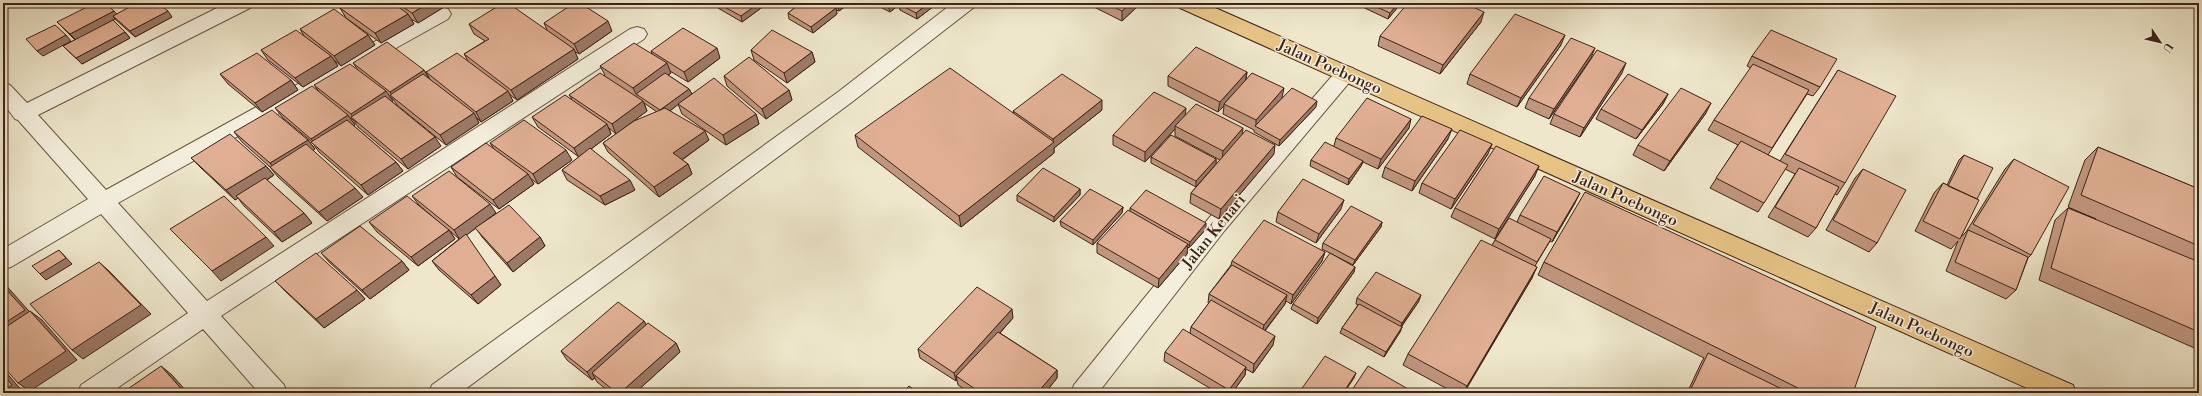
<svg xmlns="http://www.w3.org/2000/svg" width="2202" height="396" font-family="'Libre Bodoni',serif">
<rect width="100%" height="100%" fill="#eee7cb"/>
<filter id="stains"><feTurbulence type="fractalNoise" baseFrequency=".005" numOctaves="4"/><feColorMatrix values="0 0 0 0 .2 0 0 0 0 .09 0 0 0 0 .02 0 0 0 .5 -.17"/></filter>
<radialGradient id="worn" r=".72"><stop offset=".6" stop-color="#630" stop-opacity="0"/><stop offset="1" stop-color="#630" stop-opacity=".3"/></radialGradient>
<g fill="none" stroke-linecap="round" stroke-linejoin="round">
<defs>
<path id="minor" d="M227,3h26l-3,5 -212,107 68,75 328,-181 7,-2 7,2 3,5 -3,5 -330,184 89,98 423,-272 7,-2 7,2 3,5 -3,5 -423,277 63,69 3,8h-28l-56,-64 -93,64h-32l3,-8 107,-72 -87,-99 -90,53 -8,2v-20l85,-50 -70,-79 -3,-1 -12,-16v-20l7,2 17,18z
M953,3h23l-3,5 -121,94 -392,291h-31l3,-8 406,-293z
M1346,66l7,2 3,5 -3,5 -128,152 -127,163h-27l3,-8 135,-167 130,-150z"/>
<path id="major" d="M1177,3h27l869,382 3,8h-38l-858,-385z"/>
</defs>
<use href="#minor" stroke="#695444" stroke-width="2"/>
<use href="#major" stroke="#3d2317" stroke-width="2"/>
<use href="#minor" fill="#f4efdd" fill-rule="evenodd"/>
<use href="#major" fill="#e7c486" fill-rule="evenodd"/>
</g>
<path fill="#c1967e" stroke="#3d2317" fill-rule="evenodd" d="M348,3h100l1,1 -31,19 -7,-4 3,5 -33,19 -35,-25 -6,-10z
M709,3h59l-26,19 -24,-14 -1,-3 -2,1z
M801,3h49l-11,8 -3,-1 1,4 -24,19 -24,-14 -1,-6z
M872,3h66l-21,16 -17,-9 -1,-5 -9,7z
M1086,3h55l-19,18z
M1354,3h47l-13,16z
M117,14l55,3 -37,20 -20,-18 -2,1 12,12 5,6 -48,26 -19,-18 12,-6 -18,-18z
M1481,22l-41,52 -62,-28 2,-10z
M544,23l68,8 -33,23 -5,-3 4,8 -61,41 -8,-6 4,7 -32,21 -5,-5 3,6 -33,22 -49,-40 -4,-6 -4,-3 4,5 -1,1 49,44 -33,23 -50,-42 -5,-7 -5,-4 7,9 -1,1 42,36 7,9 -35,24 -49,-43 -7,-10 -29,-24 -8,-10 45,-15 -6,-8 44,-15 -5,-7 71,7 6,10 -4,-8 42,-11 -4,-7 21,-13 -11,-7 -5,-10 78,6z
M300,29l68,6 7,10 -34,21 -8,-7 5,7 -35,21 -35,-27 -7,-10 43,-14z
M1561,45l-44,62 -50,-23 3,-10z
M751,50l61,2 3,10 -28,21 -33,-23z
M651,51l69,7 -32,24 -18,-11 1,2 -3,2 21,14 3,5 64,20 3,10 -33,21 -44,-31 -4,-10 -8,7 39,29 -27,20 6,4 4,10 -33,23 -51,-45 -5,-9 13,-9 -7,-6 2,6 -20,15 44,41 -30,15 -38,-25 -5,-10 17,-13 -41,-30 -6,-10 40,-18 -3,-4 36,-20 -5,-9 52,-12zM644,103l13,9 -37,19 27,-20z
M1752,56l68,31 -7,9 -6,-2 -39,61 12,6 58,-91 7,113 -8,12 -2,-1 -19,34 -8,9 -40,-20 27,-43 -10,-5 -27,43 -48,-24 28,-43 -30,-15 6,-10 37,-52 -4,-2z
M1591,58l-42,61 -24,-11 4,-10z
M1247,72l-1,8 36,18 34,9 -37,39 -25,-14v-2l-31,-16 1,-8 -6,6 -50,-26v-10z
M1622,73l-42,64 -30,-13 4,-10z
M220,74l71,6 7,10 -36,22 -34,-28z
M724,76l65,14 3,10 -26,19 -39,-33z
M1668,94l-5,10 -27,35 -40,-20 5,-10z
M1102,110l-48,38v5l-93,74 -103,-80 -3,-12 159,-22 -1,-2z
M1706,113l-42,58 -31,-16 5,-10z
M1186,115l56,19 32,20 -55,65 -29,-16 1,-10 29,-33 -45,-24v-7l-30,33 -32,-17v-10z
M1409,128l-31,41 -15,-7 -2,4 -13,19 -38,-19 1,-6 23,-14 2,-8z
M234,132l74,8 7,9 -2,2 50,46 -36,24 -49,-44 -8,-10 -28,-25z
M1448,139l-36,52 -30,-14 3,-10z
M490,143l82,17 -34,24 -8,-6 4,6 -35,25 -42,-32 -6,-10 43,-18z
M2098,147l101,42v161l-160,-70 16,-60 13,-12 28,11 -28,-12 17,-47z
M1488,154l-37,55 -32,-16 3,-10z
M1964,155l13,44 -16,38 5,-5 39,-63 9,-10 17,96 -3,3 -12,32 -10,9 -60,-28 12,-30 -7,8 -36,-18 19,-38 9,-10 4,2 12,-25z
M1151,157l65,2v5l-20,23 -45,-24z
M191,158l75,8 8,9 -7,5 37,33 8,10 -30,19 -38,-36 -6,-8 -3,2 -35,-33z
M1863,169l14,74 -8,9 -43,-22 29,-52z
M1535,176l-40,63 -44,-22 4,-9z
M1080,189v6l-26,27 -37,-21v-6z
M412,196l84,17 -7,5 51,19 5,9 -32,26 -31,-35 -6,-9 -10,7 35,50 -23,19 -39,-34 -7,-9 27,-22 -10,-9 6,9 -37,27 -41,-34 -8,-10 72,2 -22,-19z
M1575,203l-23,39 -2,-1 -15,25 -3,12 -68,115h-9l-52,-28 5,-11 84,-109 3,-5 22,-18 3,-7z
M1123,207l-1,6 -29,32 -32,-19 -1,-5z
M1130,208l76,21 -17,19 -1,-1 -1,7 -29,34 -61,-35v-10l33,-31z
M1341,209l-25,34 -40,-21 2,-10z
M1382,222l-1,5 -28,38 -31,-16 1,-6z
M1325,252l-3,9 -31,43 -5,-3 -1,3 -20,27 8,14 -20,28 -7,-4 -1,6 -13,18h-14l-54,-32 1,-9 25,-19 1,-6 18,-24h-1l1,-9 22,-29 1,-4z
M321,253l81,8 7,9 -39,29 -41,-37z
M1544,262l309,131h-166l15,-32 2,-3 -166,-83z
M1355,267l-1,5 -37,52 -26,-15 2,-5z
M275,281l82,9 8,9 -41,29 -40,-38z
M1357,298l62,3 -17,25v1l-2,5 -16,25 -44,-24 2,-5 16,-23 -2,-1z
M1013,318l-13,15 57,37v8l-12,15h-75l-12,-8 -1,-5 -1,1 -36,-23 -2,-9z
M644,321l2,4 30,18 4,9 -45,41h-24l-14,-11 -2,-4 -3,2 -25,-20 -6,-9z"/>
<path fill="#9d7a67" stroke="#3d2317" d="M429,3h19l1,1 -31,19 -6,-10z
M714,3h2l1,2 -2,1z
M759,3h9l-26,19 -1,-6z
M841,3h9l-11,8 -1,-5z
M893,3h8l-11,9 -2,-6z
M929,3h9l-21,16 -1,-6z
M1131,3h10l-19,18v-10z
M1398,3h3l-13,16 2,-6z
M836,8l1,6 -24,19 -2,-6z
M114,11l5,6 -6,-1 2,3 -39,21 -6,-6z
M168,11l4,6 -37,20 -5,-6z
M1484,12l-3,10 -41,52 3,-9z
M408,14l6,10 -33,19 -6,-10z
M608,21l4,10 -33,23 -5,-10z
M125,32l5,6 -48,26 -6,-6z
M66,35l5,6 -28,15 -6,-5z
M368,35l7,10 -34,21 -7,-10z
M1565,35l-4,10 -44,62 4,-9z
M717,48l3,10 -32,24 -4,-10z
M1595,48l-4,10 -42,61 5,-10z
M574,49l4,10 -61,41 -6,-10z
M812,52l3,10 -28,21 -3,-10z
M331,56l7,10 -35,21 -8,-9z
M667,63l4,10 -32,23 -3,-2 -3,-6z
M1626,63l-4,10 -42,64 4,-9z
M424,70l6,10 -36,18 -4,-6z
M1247,72l-2,10 -21,22v2l-6,6 2,-10z
M291,80l7,10 -36,22 -7,-9z
M1284,88l-2,10 -26,29v-7z
M689,89l3,5 -29,22 -3,-6z
M789,90l3,10 -26,19 -4,-10z
M386,91l7,10 -34,22 -3,-1 -5,-8z
M508,91l5,10 -32,21 -5,-10z
M1668,94l-5,10 -27,35 6,-9z
M1102,100v10l-48,38v5l-93,74 -2,-11 94,-74v-3z
M643,101l4,10 -31,23 -4,-10z
M1317,101l-1,6 -37,39 1,-6z
M1711,103l-5,10 -42,58 6,-10z
M1186,108l-1,10 -10,8v3l-30,33v-10z
M474,113l5,10 -33,22 -6,-10z
M756,114l3,10 -33,21 -3,-10z
M348,115l7,10 -36,23 -8,-9z
M1411,119l-2,9 -31,41 3,-10z
M607,124l4,10 -32,24 -5,-10z
M1243,128l-1,10 -20,22 1,-9z
M1452,129l-4,10 -36,52 3,-10z
M705,131l4,9 -32,23 -4,-10z
M435,137l6,9 -33,23 -7,-10z
M308,140l7,9 -37,24 -8,-10z
M1492,144l-4,10 -37,55 4,-10z
M1275,145l-1,9 -55,65 2,-10z
M566,150l6,10 -34,24 -5,-10z
M1216,159v5l-20,23v-6z
M1363,161l-2,5 -13,19 1,-6z
M396,162l7,9 -35,24 -7,-10z
M688,164l4,10 -33,23 -5,-10z
M266,166l8,9 -39,25 -9,-10z
M1539,166l-4,10 -40,63 4,-10z
M528,174l6,10 -35,25 -6,-9z
M630,180l5,10 -30,15 -5,-9z
M355,188l8,9 -36,24 -8,-9z
M1080,189v6l-26,27v-5z
M1580,193l-5,10 -23,39 5,-10z
M1344,200l-3,9 -25,34 3,-9z
M490,204l6,9 -36,27 -6,-10z
M1123,207l-1,6 -29,32v-5z
M304,213l8,10 -30,19 -8,-10z
M1382,222l-1,5 -28,38 2,-5z
M1206,223v6l-17,19 1,-6z
M449,230l6,9 -37,27 -7,-9z
M266,237l8,9 -53,35 -9,-10z
M540,237l5,9 -32,26 -6,-9z
M1188,244l-1,10 -29,34 1,-9z
M59,250l13,14 -26,16 -6,-6z
M1325,252l-3,9 -31,43 2,-9z
M402,261l7,9 -39,29 -8,-9z
M99,262l10,9 42,43 -68,45 -11,-9z
M1355,267l-1,5 -37,52 1,-6z
M1537,267l-5,11 -69,115 4,-7z
M495,276l6,9 -23,19 -7,-9z
M3,282l33,37 -33,21z
M357,290l8,9 -41,29 -8,-9z
M1287,295l-2,9 -23,30 2,-9z
M1421,295l-2,6 -19,27 2,-5z
M1012,309l1,9 -54,60 -3,-2 1,4 -1,1 -2,-8z
M30,311l12,9 35,40 -47,31 -12,-8z
M644,321l5,9 -57,43 3,5 -3,2 -5,-8z
M1402,327l-2,5 -16,25 2,-5z
M1275,336l-2,9 -20,28 1,-9z
M676,343l4,9 -45,41h-15z
M161,366l11,9 16,18h-3z
M1246,367l-1,8 -13,18h-3v-3z
M3,369l21,24h-21z
M1057,370v8l-12,15h-8z
M1356,373l-2,5 -10,15h-1z"/>
<path fill="#e0af93" stroke="#3d2317" d="M95,3h10l9,8 -44,23 -13,-12z
M137,3h21l10,8 -38,20 -17,-15z
M348,3h45l15,11 -33,19 -35,-25z
M397,3h32l-17,10z
M503,3h5l66,46 -63,41 -47,-36 25,-15 -20,-15z
M574,3h6l28,18 -34,23 -30,-21z
M717,3h42l-18,13z
M801,3h26l9,5 -25,19 -23,-14z
M833,3h8l-3,3z
M882,3h11l-5,3z
M900,3h29l-13,10 -17,-9z
M1106,3h25l-9,8z
M1368,3h30l-8,10z
M1408,3h56l20,9 -41,53 -63,-29z
M334,9l34,26 -34,21 -34,-27z
M1515,14l50,21 -44,63 -51,-24z
M113,20l12,12 -49,26 -13,-12z
M55,25l11,10 -29,16 -11,-12z
M683,28l34,20 -33,24 -33,-21z
M296,30l35,26 -36,22 -34,-28z
M772,30l40,22 -28,21 -33,-23z
M1771,30l66,29 -17,28 -68,-31z
M1571,38l24,10 -41,61 -25,-11z
M387,42l37,28 -34,22 -37,-29z
M634,43l33,20 -34,25 -33,-22z
M1196,47l51,25 -27,30 -52,-26z
M1597,50l29,13 -42,65 -30,-14z
M257,53l34,27 -36,23 -35,-29z
M457,53l51,38 -32,21 -50,-40z
M749,57l40,33 -27,19 -38,-33z
M350,64l36,27 -35,23 -37,-29z
M1753,64l56,26 -37,58 -58,-28z
M950,68l104,74 -95,74 -104,-81z
M1838,70l58,26 -51,87 -60,-29z
M600,73l43,28 -31,23 -43,-29z
M665,73l24,16 -29,21 -24,-16z
M1252,73l32,15 -28,32 -32,-16z
M423,74l51,39 -34,22 -50,-40z
M1062,74l40,26 -49,39 -40,-28z
M1628,74l40,20 -26,36 -41,-21z
M714,78l42,36 -33,21 -45,-31z
M312,86l36,29 -37,24 -36,-31z
M1292,88l25,13 -37,39 -25,-14z
M1681,88l30,15 -41,58 -32,-16z
M1154,92l32,16 -41,44 -32,-17z
M565,95l42,29 -33,24 -42,-31z
M385,96l50,41 -34,22 -50,-42z
M1367,98l44,21 -30,40 -45,-21z
M1196,104l47,24 -20,23 -48,-25z
M665,108l40,23 -32,22 15,11 -34,23 -51,-44 31,-22z
M272,110l36,30 -38,23 -36,-31z
M1422,116l30,13 -37,52 -30,-14z
M347,120l49,42 -35,23 -50,-43z
M524,120l42,30 -33,24 -43,-31z
M1246,130l29,15 -54,64 -30,-16z
M1460,130l32,14 -37,55 -33,-16z
M230,134l36,32 -40,24 -35,-32z
M1171,135l45,24 -20,22 -45,-24z
M1741,141l47,24 -24,38 -48,-25z
M1325,142l38,19 -14,18 -38,-19z
M486,143l42,31 -35,26 -42,-33z
M306,144l49,44 -36,24 -49,-45z
M1496,146l43,20 -40,63 -44,-21z
M2098,147l101,42v57l-118,-51z
M590,148l40,32 -30,16 -38,-26z
M1964,155l29,13 -16,31 -29,-13z
M2014,159l55,28 -38,68 -58,-31z
M1043,168l37,21 -26,28 -37,-22z
M1799,168l40,19 -23,41 -41,-21z
M1863,169l43,21 -29,53 -44,-23z
M449,171l41,33 -36,26 -42,-34z
M1544,176l36,17 -23,39 -37,-17z
M265,178l39,35 -30,19 -38,-36z
M1303,179l41,21 -25,34 -41,-22z
M1943,183l36,17 -19,39 -37,-18z
M1090,189l33,18 -30,33 -33,-19z
M1146,190l60,33 -16,19 -60,-34z
M1585,192l291,135 -23,66h-45l-264,-131z
M224,196l42,41 -54,34 -42,-42z
M407,196l42,34 -38,27 -42,-35z
M509,205l31,32 -33,26 -32,-35z
M1351,206l31,16 -27,38 -32,-17z
M2068,208l131,54v70l-148,-64z
M1128,210l60,34 -29,35 -62,-36z
M1509,218l42,21 -14,23 -42,-22z
M1264,220l61,32 -32,43 -61,-34z
M360,226l42,35 -40,29 -41,-37z
M1968,230l60,27 -12,33 -61,-28z
M466,234l29,42 -24,19 -39,-34z
M1481,240l56,27 -70,119 -59,-32z
M59,250l7,8 -26,16 -8,-8z
M316,253l41,37 -41,29 -41,-38z
M1330,253l25,14 -37,51 -25,-14z
M99,262l42,43 -69,45 -42,-46z
M1232,265l55,30 -23,30 -55,-31z
M1376,272l45,23 -19,28 -45,-25z
M3,286l22,24 -22,14z
M977,287l35,22 -58,64 -36,-24z
M1211,300l64,36 -21,28 -63,-37z
M618,302l26,19 -57,51 -26,-21z
M1359,304l43,23 -16,25 -44,-24z
M30,311l36,40 -48,32 -15,-17v-37z
M648,323l28,20 -56,50h-3l-25,-20z
M1183,329l63,38 -17,23 -64,-38z
M998,332l59,38 -20,23h-56l-25,-17z
M1708,353l82,40h-101z
M1325,356l31,17 -13,20h-39l-4,-2z
M161,366l24,27h-63z
M1368,366l47,27h-65z
M3,374l9,11 -9,6z
M909,386l10,7h-17z"/>
<g text-anchor="middle" stroke-width="3" stroke-linejoin="round" paint-order="stroke">
<g font-size="16" fill="#3d2317" stroke="#f4efdd">
<text transform="translate(1330 66) rotate(24)" y="6">Jalan Poebongo</text>
<text transform="translate(1626 198) rotate(24)" y="6">Jalan Poebongo</text>
<text transform="translate(1213 231) rotate(-51)" y="6">Jalan Kenari</text>
<text transform="translate(1922 329) rotate(24)" y="6">Jalan Poebongo</text>
</g>
</g>
<rect width="2202" height="396" fill="none" stroke="#eee7cb" stroke-width="16"/>
<rect x="4" y="4" width="2194" height="388" fill="none" stroke="#3d2317" stroke-width="2"/>
<rect x="8" y="8" width="2186" height="380" fill="none" stroke="#3d2317"/>
<g transform="translate(2160 42) rotate(125)" stroke="#f4efdd" stroke-width="3" paint-order="stroke">
<path d="M0-3L7 15L0 10L-7 15Z" fill="#3d2317"/>
<text y="-6" font-size="11" font-weight="bold" text-anchor="middle" fill="#3d2317">U</text>
</g>
<rect width="100%" height="100%" filter="url(#stains)"/>
<rect width="100%" height="100%" fill="url(#worn)"/>
</svg>
